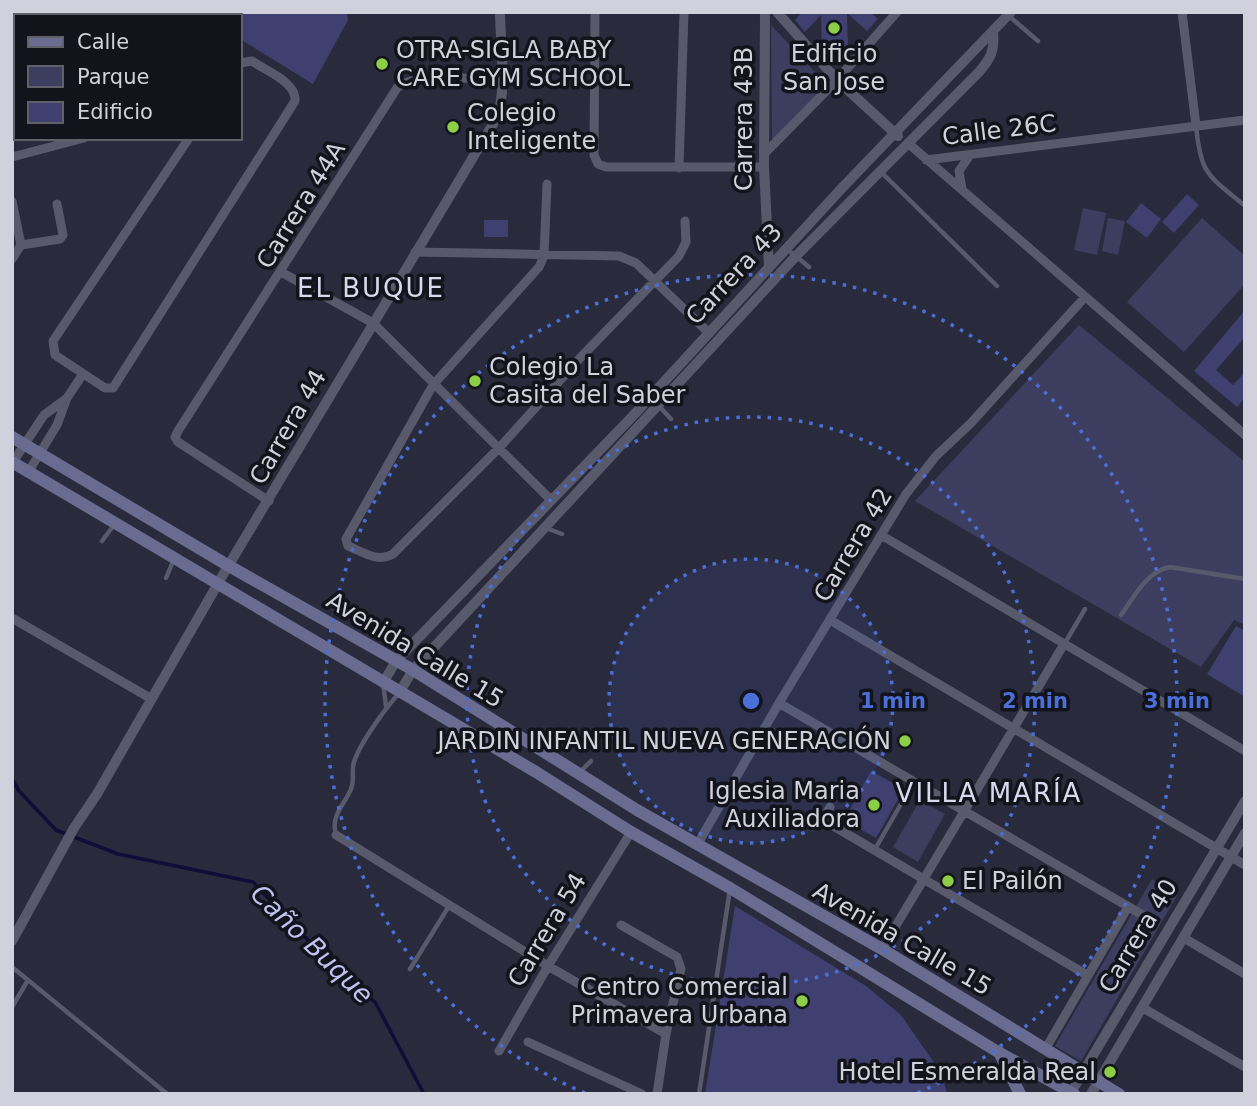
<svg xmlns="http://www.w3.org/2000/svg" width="1257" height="1106" font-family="'DejaVu Sans',sans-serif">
<rect width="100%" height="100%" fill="#292a3b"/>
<path fill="#3d3e5f" d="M771,25l57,61 -56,54z
M1083,208l23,5 -9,42 -23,-5z
M1108,218l17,3 -7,34 -16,-4z
M1202,218l43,38v28l-61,68 -57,-50z
M1079,325l166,137v163l-11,-5 -33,47 -286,-166z
M920,800l25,14 -27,48 -25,-15z
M1152,879l26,15 -97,167 -26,-15z"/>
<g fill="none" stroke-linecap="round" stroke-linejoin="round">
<path stroke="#110c38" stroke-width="3.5" d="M12,779l7,12 37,39 62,24 135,28 74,78 48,42 49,92"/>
</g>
<path fill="#3f3f70" d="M240,12h107l1,8 -35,64 -73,-45z
M802,12h68l8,7 -11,12 -20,-18 1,35 -26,1 -1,-34 -16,17 -10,-12z
M1187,194l12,11 -25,28 -12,-11z
M1141,203l20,16 -14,19 -21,-16z
M484,220h24v17h-24z
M1245,310v27l-29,33 17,15 12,-13v26l-8,9 -43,-36z
M1236,626l9,5v66l-38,-23z
M871,771l33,18 -28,49 -32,-18z
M735,906l131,80 35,29 41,59 5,20h-242z"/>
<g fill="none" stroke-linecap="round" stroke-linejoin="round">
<path stroke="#585a6c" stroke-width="4.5" d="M1009,16l29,25
M1196,126c5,50 12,49 49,80
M881,172l116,114
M787,249l22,18
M658,405l13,14
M546,528l16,6
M102,541l12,-16
M166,578l8,-19
M1121,615c13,-18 26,-44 49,-48l75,12
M1065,643l20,-34
M383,683l3,23
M579,773l12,-12
M336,834c-6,-18 9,-30 15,-45 4,-9 0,-18 3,-27 6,-19 31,-53 45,-69
M874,851l39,-68
M12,967l154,126
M410,969l39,-63
M12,1007l16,-27
M699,1094l31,-205"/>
<path stroke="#585a6c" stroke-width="9" d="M595,12l-1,143 4,9 8,3h158
M1182,12l14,114
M12,45l4,-1
M499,113h51
M189,138l-136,203 2,14 50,33h8l182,-287c2,-19 -29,-30 -43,-40l-12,2
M909,144l336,291
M765,153l72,-73 60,-68
M12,157l72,-19
M926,160l319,-40
M679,168l5,-156
M547,184l-3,72 -5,11 -106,118 -87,154 2,7c15,6 30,17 45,8l107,-107 81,-90 98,-101 7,-14 -1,-21
M962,189l-3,-18 11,-16
M12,201l9,44
M415,252l204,4 17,7 73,70
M12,259l9,-14 39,-6 3,-4 -6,-31
M281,272l92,51 178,177
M13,462l31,-47 22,-16
M29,471l28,-46 10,-27 16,-24
M269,501l-91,-59 -3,-5 3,-6 219,-343c21,-18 77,-8 104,-7
M881,535l364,216
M12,618l138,80
M830,620l415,245
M779,703l374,218
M830,807l-4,7 4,10 257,151
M336,835l212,131 118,68
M697,845l82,-142 127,-209 30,-38 35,-33 114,-126
M621,925l56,32 4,12 -15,65 -9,60
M1184,938l61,36
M882,949l182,-305
M1143,1008l102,59
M528,1042l114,52
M1046,1048l82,-141
M499,1051l49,-85 83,-134"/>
<path stroke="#585a6c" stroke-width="10" d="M765,12l-1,155 5,101
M777,12l60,68 61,56
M383,683l13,-22 234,-242 212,-231 169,-176
M399,693l14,-23 383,-414 183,-184c12,-14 16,-22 14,-39
M12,941l62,-113 23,-34 127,-221 272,-454c12,-28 4,-76 4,-107
M1070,1094l175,-293
M1091,1094l154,-261"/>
<path stroke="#696b90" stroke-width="12" d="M12,437l217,129 184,104 224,140 245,139 237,145
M12,462l524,310 95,60 99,56 268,164 76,42
M999,1052l21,42"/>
</g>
<circle cx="751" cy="701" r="142" fill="#4a6fd9" fill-opacity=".12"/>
<g fill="none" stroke="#4a6fd9" stroke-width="3.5" stroke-dasharray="3.5 7">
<circle cx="751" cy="701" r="142"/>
<circle cx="751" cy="701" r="284"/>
<path d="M585 1093A426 426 0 1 1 917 1093"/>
</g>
<g fill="#8cce46" stroke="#13141b" stroke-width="2.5">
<circle cx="834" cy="28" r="7"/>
<circle cx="382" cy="64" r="7"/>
<circle cx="453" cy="127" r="7"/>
<circle cx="475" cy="381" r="7"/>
<circle cx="905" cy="741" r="7"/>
<circle cx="874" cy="805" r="7"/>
<circle cx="948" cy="881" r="7"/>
<circle cx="802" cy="1001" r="7"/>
<circle cx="1110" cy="1072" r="7"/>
</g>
<g text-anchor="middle" stroke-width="7" stroke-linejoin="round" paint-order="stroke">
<g font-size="24" fill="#d0d1dc" stroke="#13141b" text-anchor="start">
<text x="396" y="58">OTRA-SIGLA BABY<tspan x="396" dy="28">CARE GYM SCHOOL</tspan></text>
<text x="834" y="62" text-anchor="middle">Edificio<tspan x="834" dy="28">San Jose</tspan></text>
<text x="467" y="121">Colegio<tspan x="467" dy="28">Inteligente</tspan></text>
<text x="489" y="375">Colegio La<tspan x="489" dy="28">Casita del Saber</tspan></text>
<text x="891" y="749" text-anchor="end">JARDIN INFANTIL NUEVA GENERACIÓN</text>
<text x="860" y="799" text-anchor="end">Iglesia Maria<tspan x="860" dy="28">Auxiliadora</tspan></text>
<text x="962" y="889">El Pailón</text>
<text x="788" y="995" text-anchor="end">Centro Comercial<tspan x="788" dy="28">Primavera Urbana</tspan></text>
<text x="1096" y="1080" text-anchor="end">Hotel Esmeralda Real</text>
</g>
<g font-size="24" fill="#d0d1dc" stroke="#13141b">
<text transform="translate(744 119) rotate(-90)" y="8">Carrera 43B</text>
<text transform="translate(999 130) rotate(-7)" y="8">Calle 26C</text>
<text transform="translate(301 205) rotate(-58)" y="8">Carrera 44A</text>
<text transform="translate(734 274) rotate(-47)" y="8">Carrera 43</text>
<text transform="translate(288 427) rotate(-60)" y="8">Carrera 44</text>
<text transform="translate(853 545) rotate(-59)" y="8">Carrera 42</text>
<text transform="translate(415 650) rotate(31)" y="8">Avenida Calle 15</text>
<text transform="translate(547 930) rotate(-59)" y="8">Carrera 54</text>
<text transform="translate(1138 936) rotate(-59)" y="8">Carrera 40</text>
<text transform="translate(902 939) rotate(30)" y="8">Avenida Calle 15</text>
</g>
<g font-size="26" letter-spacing="2" fill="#d7d9ef" stroke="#13141b">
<text x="371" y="297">EL BUQUE</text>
<text x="989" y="802">VILLA MARÍA</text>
</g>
<g font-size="26" font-style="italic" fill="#bfc2f2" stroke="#13141b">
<text transform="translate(312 944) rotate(44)" y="9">Caño Buque</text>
</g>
</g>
<circle cx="751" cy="701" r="10" fill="#4a6fd9" stroke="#13141b" stroke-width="3.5"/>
<g font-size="21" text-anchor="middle" font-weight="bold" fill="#4a6fd9" stroke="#13141b" stroke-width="7" stroke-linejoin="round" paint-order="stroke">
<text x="893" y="708">1 min</text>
<text x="1035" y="708">2 min</text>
<text x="1177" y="708">3 min</text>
</g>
<rect width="1257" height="1106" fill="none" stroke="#d0d1dc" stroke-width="28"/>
<rect x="14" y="14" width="228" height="126" fill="#13141b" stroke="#5f6068" stroke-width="2"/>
<rect x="28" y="37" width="35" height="10" fill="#696b90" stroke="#5f6068" stroke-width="2"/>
<text x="77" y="49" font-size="21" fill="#d0d1dc">Calle</text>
<rect x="28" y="66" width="35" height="21" fill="#3d3e5f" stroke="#5f6068" stroke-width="2"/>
<text x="77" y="84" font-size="21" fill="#d0d1dc">Parque</text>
<rect x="28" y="102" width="35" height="21" fill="#3f3f70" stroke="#5f6068" stroke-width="2"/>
<text x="77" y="119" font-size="21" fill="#d0d1dc">Edificio</text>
</svg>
